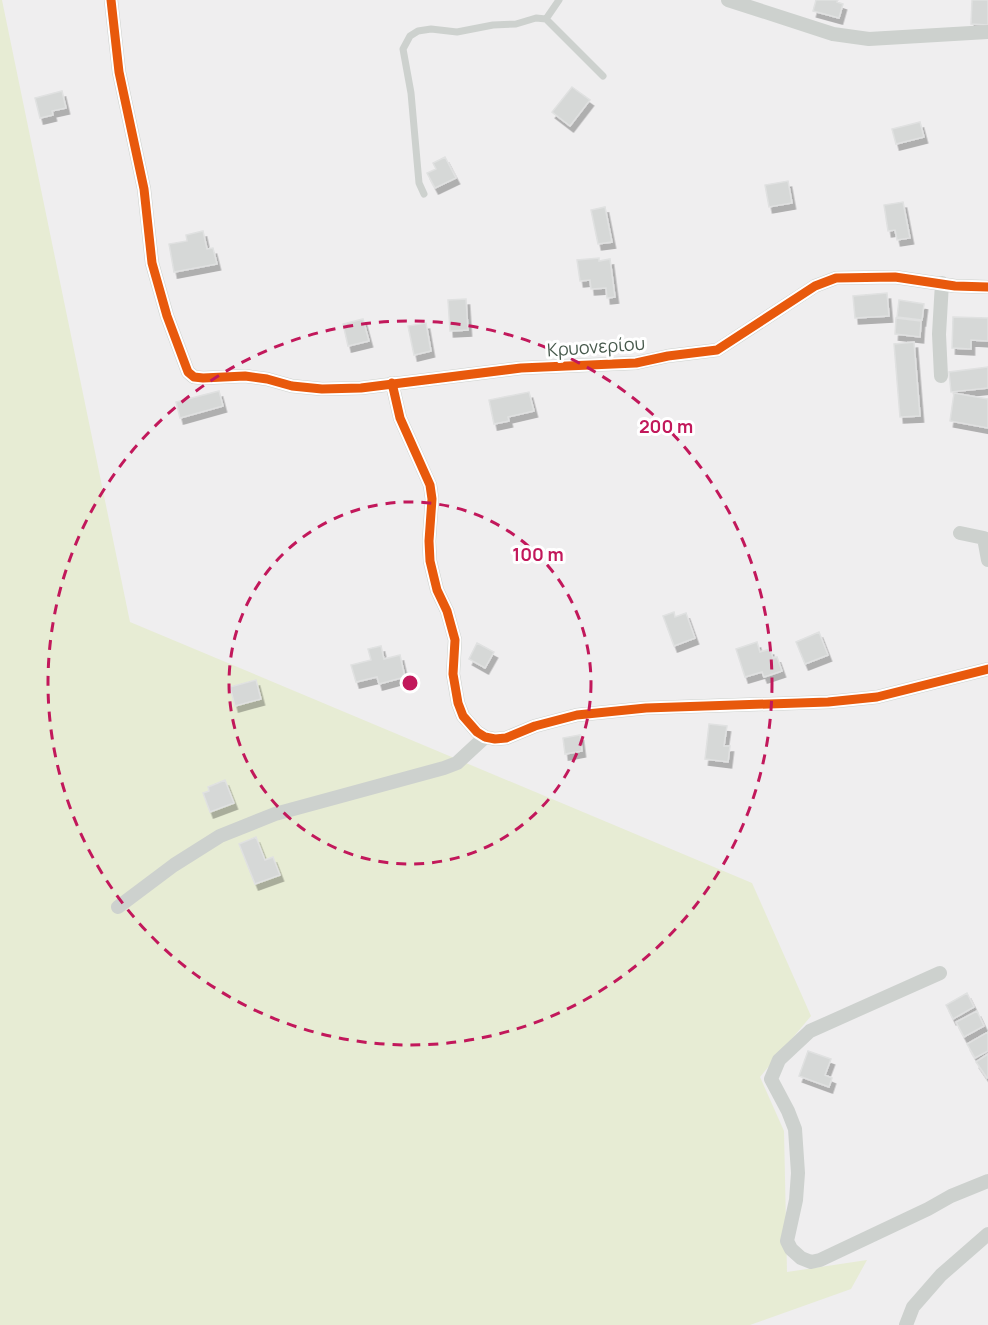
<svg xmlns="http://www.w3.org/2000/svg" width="988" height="1325" font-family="Manrope,sans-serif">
<defs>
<filter id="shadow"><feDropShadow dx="3.5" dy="6" stdDeviation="0" flood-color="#0004"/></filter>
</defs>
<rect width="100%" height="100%" fill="#efeeef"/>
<path fill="#e7ecd4" d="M0,0h2l128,622 622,261 59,133 -51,61 24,54 3,141 80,-12 -16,29 -101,36h-750z"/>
<path fill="#d6d8d7" stroke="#e0e1e1" stroke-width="1.5" filter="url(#shadow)" d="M816,0h22l-1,2 6,2 -4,14 -26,-7z
M972,0h16v25l-17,-1z
M572,87l18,13 -20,26 -18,-14z
M62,91l4,17 -14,3 1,4 -13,3 -5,-20z
M920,122l4,15 -28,7 -4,-15z
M445,157l11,21 -21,10 -8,-15 9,-4 -3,-6z
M788,181l4,22 -23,4 -4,-22z
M903,202l7,36 -13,2 -2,-10 -7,1 -4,-26z
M605,207l7,35 -14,2 -7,-34z
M203,231l4,18 6,-1 4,16 -43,8 -5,-28 18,-3 -1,-6z
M599,258v3l11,-2 5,38 -8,1 -1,-10 -15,1 -1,-9 -10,1 -3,-21z
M887,293l2,23 -34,2 -2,-22z
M466,299l2,31 -18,1 -2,-31z
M899,300l25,4 -2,16 -25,-3z
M953,317l35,1v23l-17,-1v9l-19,-1z
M896,318l25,3 -1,16 -25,-3z
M363,319l6,22 -21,5 -5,-22z
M426,323l5,28 -17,4 -6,-29z
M914,342l6,74 -20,1 -6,-73z
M988,367v21l-37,4 -2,-20z
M219,391l4,15 -43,12 -4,-16z
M529,392l5,19 -26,6 1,4 -15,3 -5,-24z
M954,393l34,6v29l-38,-7z
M674,612l1,5 11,-4 9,25 -21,8 -11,-30z
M819,632l9,23 -23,9 -9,-22z
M757,642l3,10 10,-3 3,9 4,-1 5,14 -18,6 -2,-5 -17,5 -9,-28z
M477,643l17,9 -9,16 -16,-9z
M381,646l3,13 16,-4 5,22 -26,7 -2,-7 -21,5 -5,-17 20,-5 -3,-11z
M256,680l5,19 -26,7 -5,-19z
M709,724l18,2 -3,20h6l-2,16 -23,-3z
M580,735l2,16 -17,3 -2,-16z
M225,780l9,23 -24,9 -7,-19 6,-2 -1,-4z
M256,837l9,23 8,-3 7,18 -25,9 -16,-40z
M967,993l7,14 -21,12 -7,-14z
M977,1011l7,15 -20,11 -8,-15z
M988,1032v19l-13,7 -8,-14z
M808,1051l23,8 -6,16 7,3 -3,9 -30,-11z
M988,1054v23l-1,1 -11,-16z"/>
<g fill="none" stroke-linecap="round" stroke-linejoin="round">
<path stroke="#cdd1ce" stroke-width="7" d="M559,0l-13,19 57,57
M424,194l-5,-11 -8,-90 -8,-44 7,-13 8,-5 13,-2 26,3 36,-7 23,-1 20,-6 10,1"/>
<path stroke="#cdd1ce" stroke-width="14" d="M111,0l8,72 25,117 8,74 15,53 21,56 6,5 9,1 42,-2 22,3 25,7 30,3 39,-1 160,-20 115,-5 32,-7 49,-6 98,-64 21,-8 59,-1 60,9 33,1
M728,0l105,34 36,5 119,-7
M941,376l-2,-42 3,-51
M392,383l8,35 30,67 2,14 -3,42 1,20 7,29 10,21 8,29 -2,34 5,29 5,13 14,16 8,5 10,2 11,-1 29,-12 42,-11 69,-7 182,-6 49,-5 111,-28
M960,533l24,5 4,22
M118,907l56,-42 46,-29 55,-22 169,-46 13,-5 28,-26
M940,973l-130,58 -31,29 -8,19 17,32 7,18 3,44 -2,27 -9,41 4,8 10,9 10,4 9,-2 108,-51 23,-13 37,-15
M906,1325l7,-18 28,-32 47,-41"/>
<defs>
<path id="cycleway" d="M111,0l8,72 25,117 8,74 15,53 21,56 6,5 9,1 42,-2 22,3 25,7 30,3 39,-1 160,-20 115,-5 32,-7 49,-6 98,-64 21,-8 59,-1 60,9 33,1
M392,383l8,35 30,67 2,14 -3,42 1,20 7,29 10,21 8,29 -2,34 5,29 5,13 14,16 8,5 10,2 11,-1 29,-12 42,-11 69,-7 182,-6 49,-5 111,-28"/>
</defs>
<use href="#cycleway" stroke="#fff" stroke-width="13"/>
<use href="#cycleway" stroke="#e8590c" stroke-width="9"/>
</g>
<g fill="none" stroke="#c2185b" stroke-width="3" stroke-dasharray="10 8">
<circle cx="410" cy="683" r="181"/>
<circle cx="410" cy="683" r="362"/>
</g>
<g text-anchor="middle" stroke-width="6" stroke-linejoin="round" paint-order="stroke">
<g font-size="18" fill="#47594c" stroke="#fff">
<text transform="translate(596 347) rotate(-4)" y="6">Κρυονερίου</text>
</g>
</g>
<circle cx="410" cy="683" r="9" fill="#c2185b" stroke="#fff" stroke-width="3"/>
<g font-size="18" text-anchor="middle" font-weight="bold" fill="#c2185b" stroke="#fff" stroke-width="6" stroke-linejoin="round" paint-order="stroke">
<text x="666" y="433">200 m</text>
<text x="538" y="561">100 m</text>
</g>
</svg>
